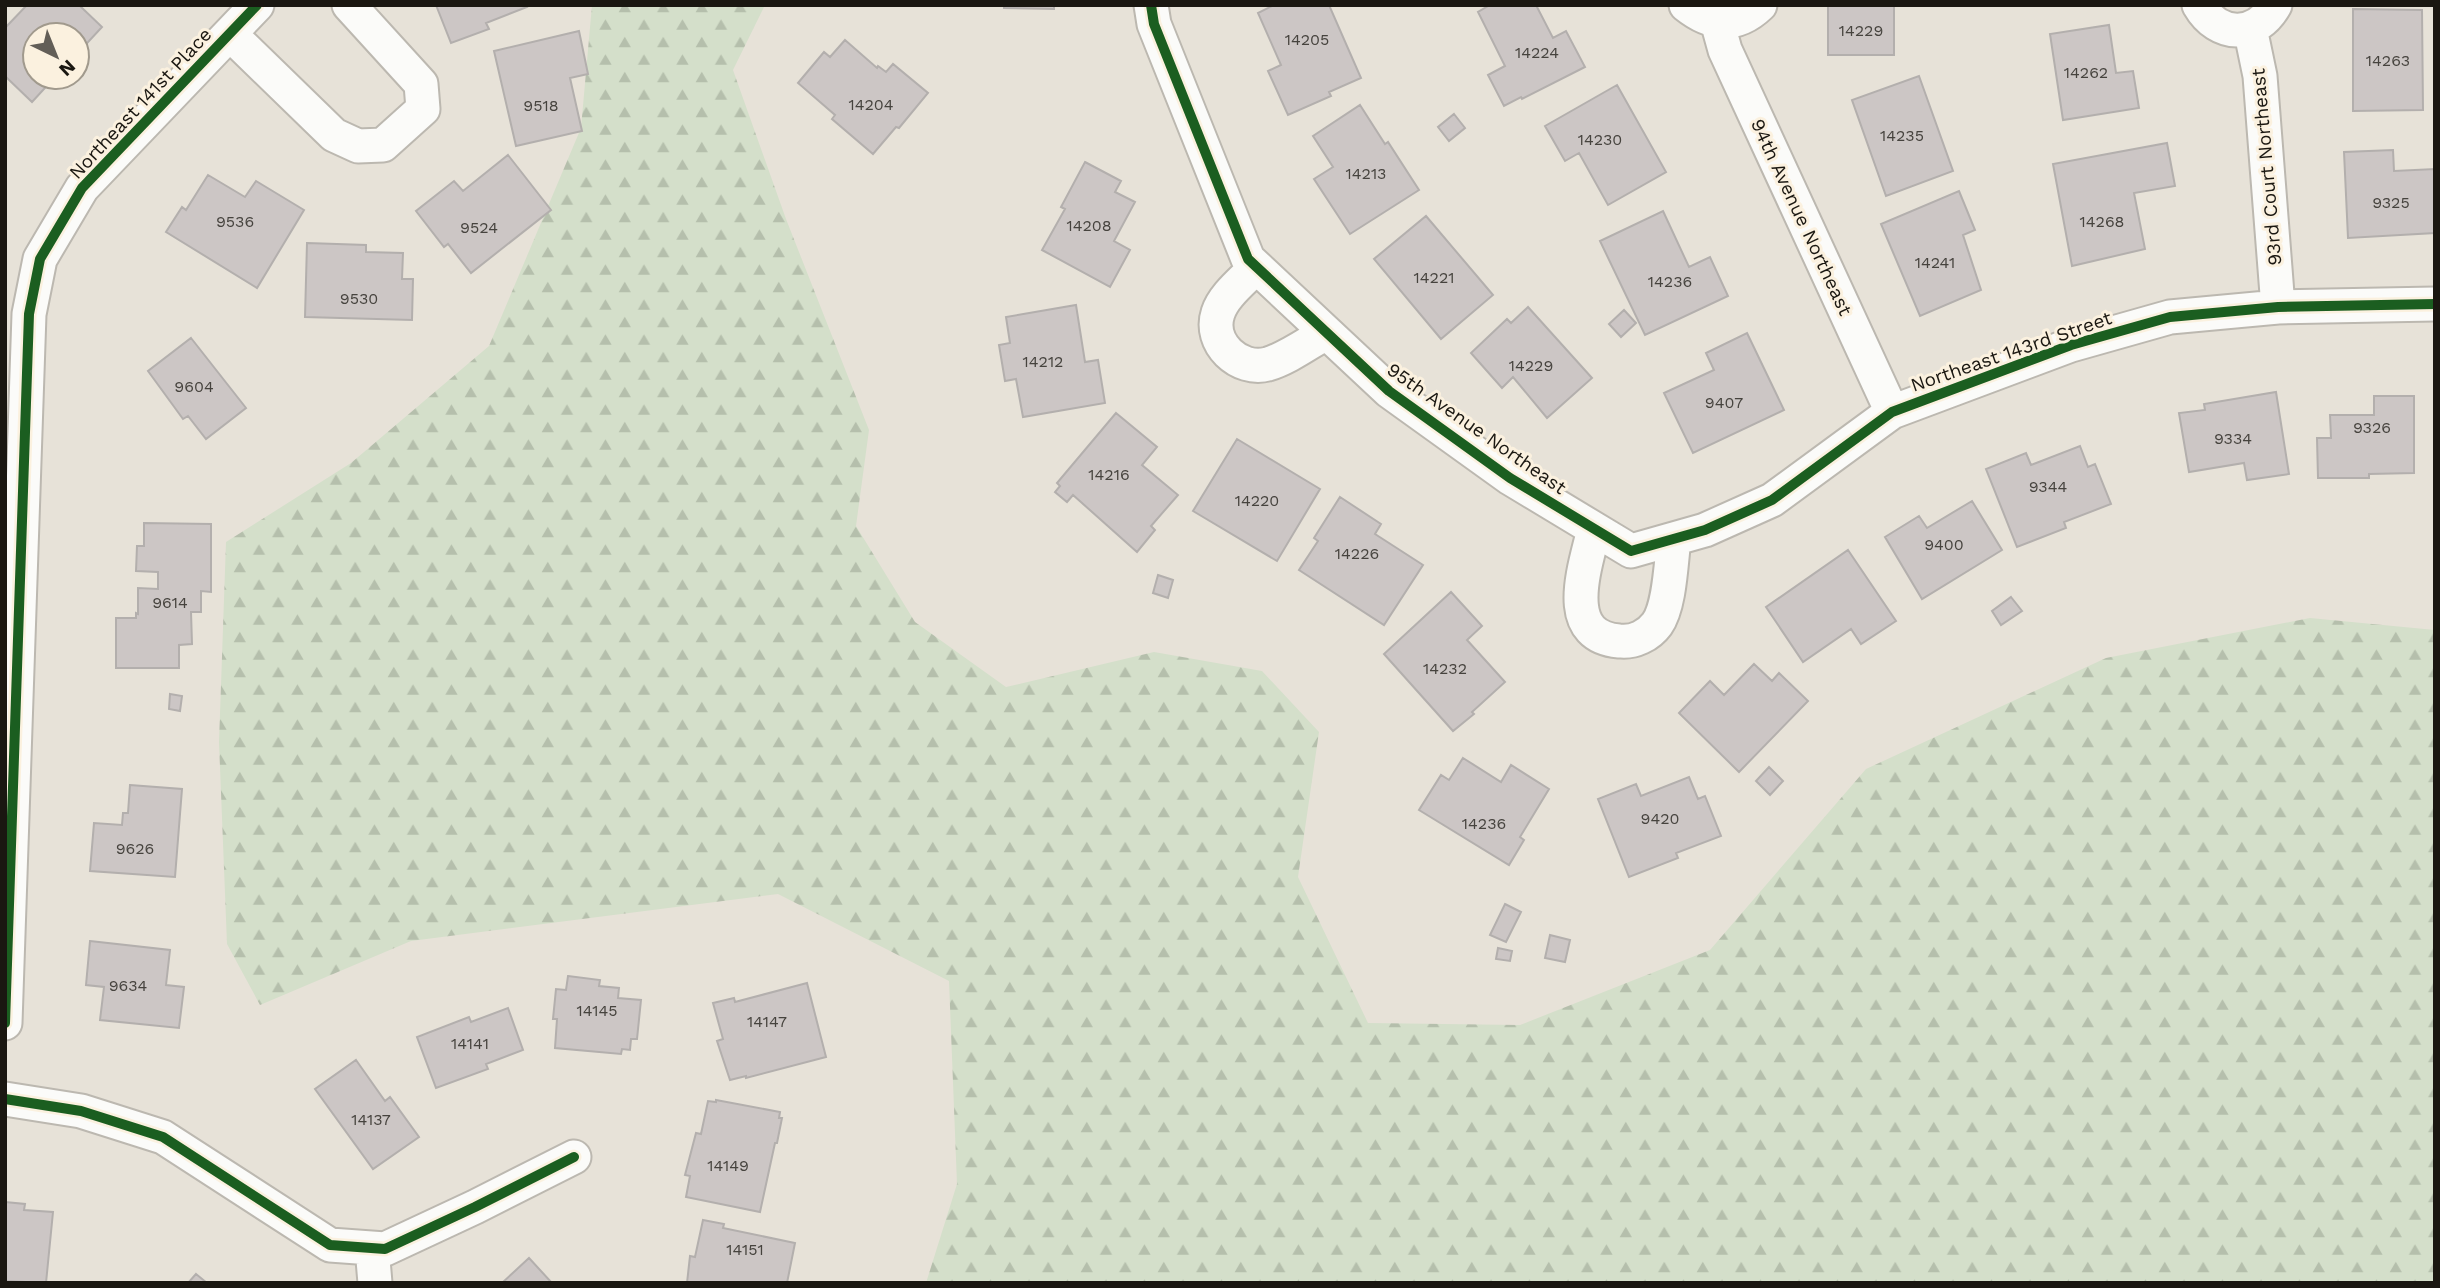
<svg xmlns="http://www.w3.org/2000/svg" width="2440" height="1288" font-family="'Work Sans',sans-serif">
<defs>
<pattern id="forest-firs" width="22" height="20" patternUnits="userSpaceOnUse" patternTransform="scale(1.75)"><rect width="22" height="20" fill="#d4dfca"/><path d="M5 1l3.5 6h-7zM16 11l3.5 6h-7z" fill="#b5bfac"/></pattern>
</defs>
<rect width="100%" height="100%" fill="#e7e2d8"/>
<path fill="url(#forest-firs)" d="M592,5h173l-32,65 53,149 83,211 -13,96 59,96 91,65 148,-35 108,19 57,61 -21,145 70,146 152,2 190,-75 156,-181 240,-111 204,-40 125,12v653h-1509l31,-99 -8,-203 -171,-87 -367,47 -151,64 -33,-61 -8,-202 7,-200 125,-79 138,-117 92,-218z"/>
<path fill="#ccc6c5" stroke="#b3afad" stroke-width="2" d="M27,5h52l23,22 -25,27v-19h-42v42h20l-23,25 -27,-26v-48z
M436,5h90l1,2 -41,16 3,6 -38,14z
M1004,5h50v4l-50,-1z
M1274,5h55l32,73 -32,14 2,4 -43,19 -20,-44 13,-6 -23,-52z
M1490,5h46l17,33 13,-7 19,36 -63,32 -1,-2 -17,9 -16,-31 17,-9 -27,-54z
M1828,5h66v50h-66z
M2353,9l69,1 1,100 -70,1z
M2109,25l7,48 17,-2 6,37 -76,12 -13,-86z
M579,31l9,43 -18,4 12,53 -66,15 -22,-95z
M845,40l32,28 1,-2 8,6 7,-8 35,29 -29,35 -3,-1 -23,27 -41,-35 3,-4 -37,-32 26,-31 6,5z
M1919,76l34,95 -67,25 -34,-96z
M1617,85l49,87 -58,33 -29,-52 -14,8 -20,-35z
M1360,105l25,39 3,-2 31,48 -69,44 -36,-55 19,-12 -20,-31z
M1454,114l11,14 -16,13 -11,-14z
M2167,143l8,43 -41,7 11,56 -73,17 -19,-102z
M2393,150l1,21 41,-2v64l-87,5 -4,-86z
M508,155l43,55 -80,63 -23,-29 -4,3 -28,-36 38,-30 9,10z
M1085,162l36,19 -6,11 20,10 -21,39 16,9 -20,37 -68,-37 23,-41 -4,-2z
M208,175l37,22 11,-16 48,29 -47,78 -91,-56 16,-25 4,3z
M1959,191l16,39 -12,5 18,55 -61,26 -39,-92z
M1663,211l26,56 21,-10 18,39 -83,39 -45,-94z
M1426,216l67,79 -52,44 -67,-80z
M307,243l59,2v7l37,1 -1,26h11l-1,41 -107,-3z
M1076,305l9,57 13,-2 7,43 -82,14 -7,-38 -11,2 -6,-36 11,-2 -4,-26z
M1528,307l64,71 -45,40 -34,-41 -11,11 -31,-35 36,-34 4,4z
M1624,310l12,13 -15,14 -12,-13z
M1747,333l37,77 -91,43 -29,-60 50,-23 -8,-17z
M191,338l55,70 -40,31 -18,-23 -5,3 -35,-48z
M2276,392l13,82 -42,6 -3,-17 -55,9 -10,-59 26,-3 -1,-6z
M2374,396h40v77l-45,1v4h-51l-1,-40h14l-1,-23h44z
M1116,413l41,34 -15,18 36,30 -27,31 4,4 -18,22 -64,-57 -6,7 -12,-10 5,-6 -3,-3z
M1237,439l83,50 -43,72 -84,-50z
M2080,446l8,21 7,-3 16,40 -47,18 2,6 -49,19 -31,-78 40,-16 5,12z
M1340,497l41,27 -6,10 48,31 -39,60 -85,-55 19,-29 -4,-3z
M1972,501l30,49 -80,49 -37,-62 34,-21 8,12z
M144,523l67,1v68l-10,-1v21h-10l1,32 -13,1v23h-63v-50h20v-5l2,1v-26l20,1v-17l-22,-1 1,-25h7z
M1848,550l48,71 -35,23 -10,-15 -48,33 -37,-55z
M1158,575l15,5 -5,18 -15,-5z
M1451,592l31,34 -15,14 38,42 -33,30 2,2 -21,17 -69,-77z
M2011,597l11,14 -21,14 -9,-14z
M1754,664l18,17 7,-8 29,28 -69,71 -60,-59 31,-32 14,14z
M170,694l12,2 -2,15 -11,-2z
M1463,758l38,24 10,-17 38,24 -29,48 4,3 -15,25 -90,-55 22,-35 8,5z
M1769,767l14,14 -13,14 -14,-14z
M1689,777l9,22 7,-3 16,40 -45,17 2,5 -49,19 -31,-78 38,-15 5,12z
M130,785l52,4 -7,88 -85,-6 4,-48 28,2 1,-12h5z
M1505,904l16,8 -15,30 -16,-7z
M1550,935l20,5 -5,22 -20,-4z
M90,941l80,9 -4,35 18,2 -5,41 -79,-8 4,-33 -18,-2z
M1498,948l14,3 -2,10 -14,-2z
M568,976l32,4 -1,6 20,2 -1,10 23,2 -4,39h-6l-1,11 -8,-1 -1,5 -66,-6 2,-29h-4l3,-30 10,1z
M807,983l19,74 -80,21v-2l-16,4 -13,-39 6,-2 -10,-36 21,-5 1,4z
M508,1008l15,42 -37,14 2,5 -52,19 -19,-51 52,-20 2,5z
M356,1060l29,41 5,-4 29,40 -46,32 -58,-80z
M716,1100l64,12 -1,6h3l-5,25h-2l-15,69 -74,-15 4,-21 -5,-1 11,-42 5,1 7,-33 8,1z
M5,1202l20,2 -1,6 29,2 -7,71 -41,-2z
M703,1220l21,4 -1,4 72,15 -8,40h-100l3,-27 5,1z
M529,1258l23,25h-50z
M196,1274l11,9h-19z"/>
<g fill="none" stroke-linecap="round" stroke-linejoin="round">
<defs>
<path id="minor" d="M1151,5l3,19 94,235 141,132 121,87 121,73 74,-21 67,-30 120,-88 179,-67 99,-28 108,-10 157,-3
M1686,5c25,20 50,23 74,0
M2199,5c19,33 57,34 76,0
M1717,21l8,29 167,362
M2250,28l10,48 18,231
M230,34l104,101 24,11 25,-1 40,-36 -2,-25 -72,-79
M1256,267c-13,14 -32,28 -38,46 -10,30 21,59 50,51 20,-6 40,-21 58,-31
M1594,529c-8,36 -35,107 25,112 15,2 30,-6 38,-17 13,-18 14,-63 17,-85
M5,1023l24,-709 11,-55 42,-71 175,-183
M5,1099l76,12 82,26 167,108 55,4 90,-42 99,-50
M372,1248l3,35"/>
</defs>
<use href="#minor" stroke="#bcb8b0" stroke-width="37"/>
<use href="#minor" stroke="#fbfbf9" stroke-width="33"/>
<defs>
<path id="cycleway" d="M1151,5l3,19 94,235 141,132 121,87 121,73 74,-21 67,-30 120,-88 179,-67 99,-28 108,-10 157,-3
M5,1023l24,-709 11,-55 42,-71 175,-183
M5,1099l76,12 82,26 167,108 55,4 90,-42 99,-50"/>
</defs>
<use href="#cycleway" stroke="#fbf1df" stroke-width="15"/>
<use href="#cycleway" stroke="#1b5e20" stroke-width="10"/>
</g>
<g text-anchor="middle" stroke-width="6" stroke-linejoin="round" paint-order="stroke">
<g font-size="16" fill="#46433e">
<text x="1861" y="36">14229</text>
<text x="1307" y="45">14205</text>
<text x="1537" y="58">14224</text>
<text x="2388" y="66">14263</text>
<text x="2086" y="78">14262</text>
<text x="871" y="110">14204</text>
<text x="541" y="111">9518</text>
<text x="1902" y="141">14235</text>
<text x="1600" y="145">14230</text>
<text x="1366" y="179">14213</text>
<text x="2391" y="208">9325</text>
<text x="235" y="227">9536</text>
<text x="2102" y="227">14268</text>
<text x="1089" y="231">14208</text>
<text x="479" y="233">9524</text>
<text x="1935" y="268">14241</text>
<text x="1434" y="283">14221</text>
<text x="1670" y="287">14236</text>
<text x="359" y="304">9530</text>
<text x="1043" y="367">14212</text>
<text x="1531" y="371">14229</text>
<text x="194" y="392">9604</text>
<text x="1724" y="408">9407</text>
<text x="2372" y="433">9326</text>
<text x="2233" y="444">9334</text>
<text x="1109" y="480">14216</text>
<text x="2048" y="492">9344</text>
<text x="1257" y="506">14220</text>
<text x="1944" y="550">9400</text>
<text x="1357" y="559">14226</text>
<text x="170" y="608">9614</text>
<text x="1445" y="674">14232</text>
<text x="1660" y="824">9420</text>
<text x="1484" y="829">14236</text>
<text x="135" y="854">9626</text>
<text x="128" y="991">9634</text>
<text x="597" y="1016">14145</text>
<text x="767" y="1027">14147</text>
<text x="470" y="1049">14141</text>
<text x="371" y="1125">14137</text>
<text x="728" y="1171">14149</text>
<text x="745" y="1255">14151</text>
</g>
<g font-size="19" fill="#1a1711" stroke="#fbf1df">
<text transform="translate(140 103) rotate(-47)" y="7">Northeast 141st Place</text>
<text transform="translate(2266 167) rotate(-95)" y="7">93rd Court Northeast</text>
<text transform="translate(1802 217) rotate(65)" y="7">94th Avenue Northeast</text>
<text transform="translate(2011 351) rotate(-19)" y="7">Northeast 143rd Street</text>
<text transform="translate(1477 428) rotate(35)" y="7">95th Avenue Northeast</text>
</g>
</g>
<rect width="2440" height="1288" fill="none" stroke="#1a1711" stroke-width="14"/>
<g transform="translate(56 56) rotate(137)"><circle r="33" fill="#fbf1df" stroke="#a19a8d" stroke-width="2"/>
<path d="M0-5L12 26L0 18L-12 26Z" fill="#625e57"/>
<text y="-10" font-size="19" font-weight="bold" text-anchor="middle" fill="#1a1711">N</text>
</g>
</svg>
